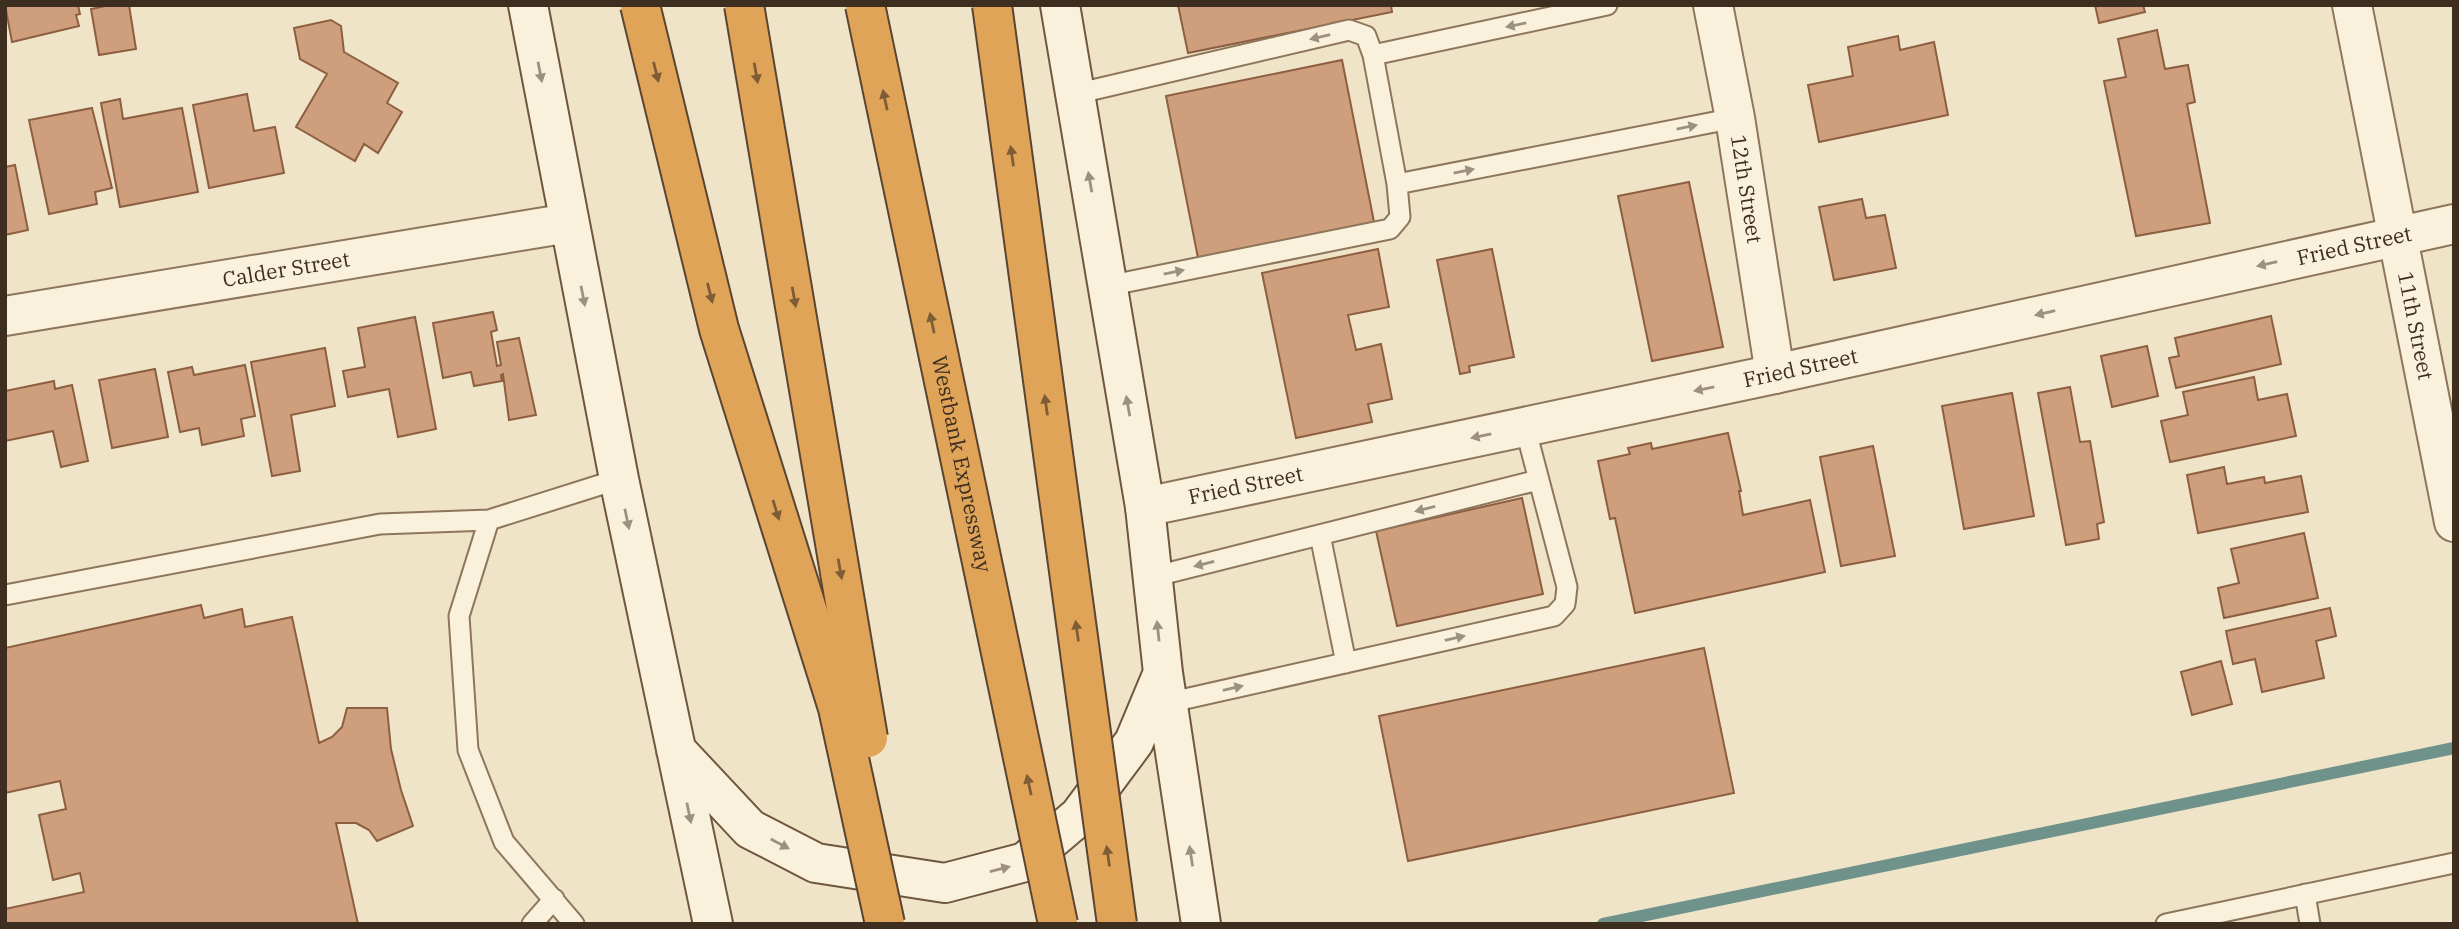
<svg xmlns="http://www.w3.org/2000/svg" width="2459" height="929" font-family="'IBM Plex Serif',serif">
<rect width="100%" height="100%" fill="#f0e4c8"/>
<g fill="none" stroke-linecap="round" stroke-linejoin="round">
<path stroke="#6f938a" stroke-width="12" d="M1603,924l851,-176"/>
</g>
<path fill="#cf9f7d" stroke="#8d5f41" stroke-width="2" d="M5,5h73l2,9 -4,1 3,11 -67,16z
M110,5h19l7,44 -37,6 -8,-46z
M1178,5h213l1,7 -204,41z
M2095,5h48l2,7 -46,11z
M331,20l10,6 3,26 54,31 -11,20 15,9 -24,41 -14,-9 -9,17 -59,-34 31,-53 -27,-15 -6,-31z
M2157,30l8,39 23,-4 7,37 -8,2 23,119 -74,13 -32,-155 22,-4 -8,-38z
M1898,36l2,14 34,-8 14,73 -129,27 -11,-57 45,-9 -5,-29z
M1342,60l33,167 -176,36 -33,-167z
M247,94l7,37 21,-4 9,46 -75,15 -16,-83z
M120,99l3,20 59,-11 16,84 -78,15 -19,-104z
M92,108l20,80 -17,4 2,12 -48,10 -20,-94z
M15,165l13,65 -23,5v-68z
M1689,182l34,165 -71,14 -34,-165z
M1862,199l4,19 19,-3 11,53 -62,12 -15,-73z
M1378,249l11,58 -41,8 8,35 25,-6 11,55 -24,5 4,18 -76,16 -34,-165z
M1492,249l22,108 -45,9 1,6 -10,2 -23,-114z
M493,312l4,18 -6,2 6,34 4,-1 -4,-23 22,-4 17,77 -27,5 -6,-46 -2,1 1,6 -28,5 -3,-14 -28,6 -10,-55z
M2271,316l10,48 -105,24 -7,-30 10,-2 -4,-18z
M415,317l21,112 -38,8 -9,-48 -41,8 -5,-26 22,-4 -7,-39z
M2147,346l11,50 -46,11 -11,-51z
M325,348l10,58 -44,9 9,56 -28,5 -21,-114z
M245,365l10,51 -14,3 3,17 -42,9 -3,-17 -19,4 -12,-60 24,-5 2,8z
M155,369l13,68 -56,11 -13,-68z
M2254,377l4,23 29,-6 9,42 -126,26 -9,-41 27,-6 -5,-23z
M54,381l1,8 17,-4 16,76 -27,6 -8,-36 -48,10v-50z
M2070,387l10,55 10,-1 14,81 -7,2 2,15 -33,6 -28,-152z
M2012,393l22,123 -70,13 -22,-123z
M1728,433l13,58h-2l4,24 67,-15 15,72 -190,41 -20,-95 -5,1 -12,-58 32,-7 -2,-6 23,-5 1,6z
M1873,446l22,110 -54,10 -21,-109z
M2224,467l3,17 37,-7 1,6 36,-7 7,36 -110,21 -11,-58z
M1522,498l21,96 -146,32 -21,-95z
M2304,533l14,65 -94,20 -6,-30 21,-5 -8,-34z
M201,605l3,13 38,-9 3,18 47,-10 27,126 13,-6 10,-10 5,-19h40l4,41 10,41 12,36 -36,15 -8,-11 -13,-7h-20l22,101h-353v-15l79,-17 -4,-19 -27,7 -14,-65 27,-6 -6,-28 -55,12v-145z
M2330,608l6,28 -20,5 8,37 -62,14 -7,-33 -22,5 -7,-33z
M1704,648l30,145 -326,68 -29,-145z
M2221,661l11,43 -40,11 -11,-43z"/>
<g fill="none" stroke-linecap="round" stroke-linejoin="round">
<defs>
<path id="lane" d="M1373,55l234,-50
M1075,94l274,-64 17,6 7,19 24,129 3,33 -10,12 -283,57
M1397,184l338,-66
M1320,535l26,128
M1152,577l386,-97
M5,595l375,-71 109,-4
M1167,703l387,-87 11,-12 2,-17 -42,-160
M2305,894l5,30
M532,924l22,-25
M574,924l-70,-82 -36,-92 -9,-134 30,-96 130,-41
M2166,924l288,-61"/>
<g id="street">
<path id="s1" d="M1713,5l22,113 40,256"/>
<path id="s2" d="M2352,5l102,517"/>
<path id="s3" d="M5,316l564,-93"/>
<path id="s4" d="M1145,507l630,-133 679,-150"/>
</g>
<path id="secondary" d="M528,5l91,474 94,445
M1060,5l85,502 18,166 38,251
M676,750l74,79 66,34 129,20 80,-21 54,-46 55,-74 28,-67"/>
</defs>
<use href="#lane" stroke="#8d765c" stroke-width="23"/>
<use href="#street" stroke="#8d765c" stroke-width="42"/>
<use href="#secondary" stroke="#6f573f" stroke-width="42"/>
<use href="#lane" stroke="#faf1dc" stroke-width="19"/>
<use href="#street" stroke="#faf1dc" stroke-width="38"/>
<use href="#secondary" stroke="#faf1dc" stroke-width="38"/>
<defs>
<g id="highway-bridge">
<path d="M640,5l79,324 119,379 47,216"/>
<path d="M744,5l124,733"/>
<path id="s5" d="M865,5l193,919"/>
<path d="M992,5l125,919"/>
</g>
</defs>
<use href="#highway-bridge" stroke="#5b4430" stroke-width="42" stroke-linecap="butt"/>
<use href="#highway-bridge" stroke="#e0a458" stroke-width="38"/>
</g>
<defs><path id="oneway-solid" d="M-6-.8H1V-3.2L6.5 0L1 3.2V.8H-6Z" transform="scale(1.75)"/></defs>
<g fill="#9c907e">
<use href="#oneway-solid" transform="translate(1516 25) rotate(168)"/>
<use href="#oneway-solid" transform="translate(1320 37) rotate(167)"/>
<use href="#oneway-solid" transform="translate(540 72) rotate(79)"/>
<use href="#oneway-solid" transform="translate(1687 127) rotate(-11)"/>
<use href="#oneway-solid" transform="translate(1464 171) rotate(-11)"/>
<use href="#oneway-solid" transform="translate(1090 182) rotate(-100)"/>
<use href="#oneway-solid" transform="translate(2267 264) rotate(167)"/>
<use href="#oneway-solid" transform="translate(1174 272) rotate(-11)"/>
<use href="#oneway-solid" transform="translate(583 296) rotate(79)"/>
<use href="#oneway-solid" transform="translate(2045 313) rotate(167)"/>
<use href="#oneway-solid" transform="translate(1704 389) rotate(168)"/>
<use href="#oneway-solid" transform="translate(1128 406) rotate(-100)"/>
<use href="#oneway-solid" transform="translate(1481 436) rotate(168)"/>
<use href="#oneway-solid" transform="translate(1425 509) rotate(166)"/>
<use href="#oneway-solid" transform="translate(627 519) rotate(78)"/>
<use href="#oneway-solid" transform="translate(1204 564) rotate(166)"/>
<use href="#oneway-solid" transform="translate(1158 631) rotate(-96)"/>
<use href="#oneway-solid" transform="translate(1455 638) rotate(-13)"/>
<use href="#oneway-solid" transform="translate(1233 688) rotate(-13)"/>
<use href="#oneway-solid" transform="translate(689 813) rotate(78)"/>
<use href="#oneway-solid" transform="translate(780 844) rotate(28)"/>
<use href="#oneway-solid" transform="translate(1191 856) rotate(-99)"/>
<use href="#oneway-solid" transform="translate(1000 869) rotate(-14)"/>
</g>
<g fill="#7e5d36">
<use href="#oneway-solid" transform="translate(656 72) rotate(76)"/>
<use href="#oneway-solid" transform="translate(756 73) rotate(80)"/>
<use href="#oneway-solid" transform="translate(885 100) rotate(-102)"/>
<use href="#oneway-solid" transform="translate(1012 156) rotate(-98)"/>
<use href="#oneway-solid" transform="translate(710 293) rotate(76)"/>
<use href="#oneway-solid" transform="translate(794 297) rotate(80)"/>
<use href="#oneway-solid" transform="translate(932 323) rotate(-102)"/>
<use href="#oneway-solid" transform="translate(1046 405) rotate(-98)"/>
<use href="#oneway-solid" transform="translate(776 510) rotate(73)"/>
<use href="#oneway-solid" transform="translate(840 569) rotate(80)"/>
<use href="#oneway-solid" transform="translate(1077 631) rotate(-98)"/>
<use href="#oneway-solid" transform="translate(1029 785) rotate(-102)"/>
<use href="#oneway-solid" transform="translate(1108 856) rotate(-98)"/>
</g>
<g text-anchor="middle" stroke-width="7" stroke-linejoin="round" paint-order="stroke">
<g font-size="21" fill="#3d2e20" stroke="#f7eed8">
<text dy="7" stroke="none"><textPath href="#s1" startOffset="187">12th Street</textPath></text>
<text dy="7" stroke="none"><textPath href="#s4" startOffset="1237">Fried Street</textPath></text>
<text dy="7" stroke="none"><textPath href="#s3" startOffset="285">Calder Street</textPath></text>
<text dy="7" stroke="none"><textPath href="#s2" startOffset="327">11th Street</textPath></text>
<text dy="7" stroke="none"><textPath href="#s4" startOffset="670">Fried Street</textPath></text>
<text dy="7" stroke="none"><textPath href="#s5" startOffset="469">Westbank Expressway</textPath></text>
<text dy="7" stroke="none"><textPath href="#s4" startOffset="103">Fried Street</textPath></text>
</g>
</g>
<rect width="2459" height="929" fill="none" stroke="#3d2e20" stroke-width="14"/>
</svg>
